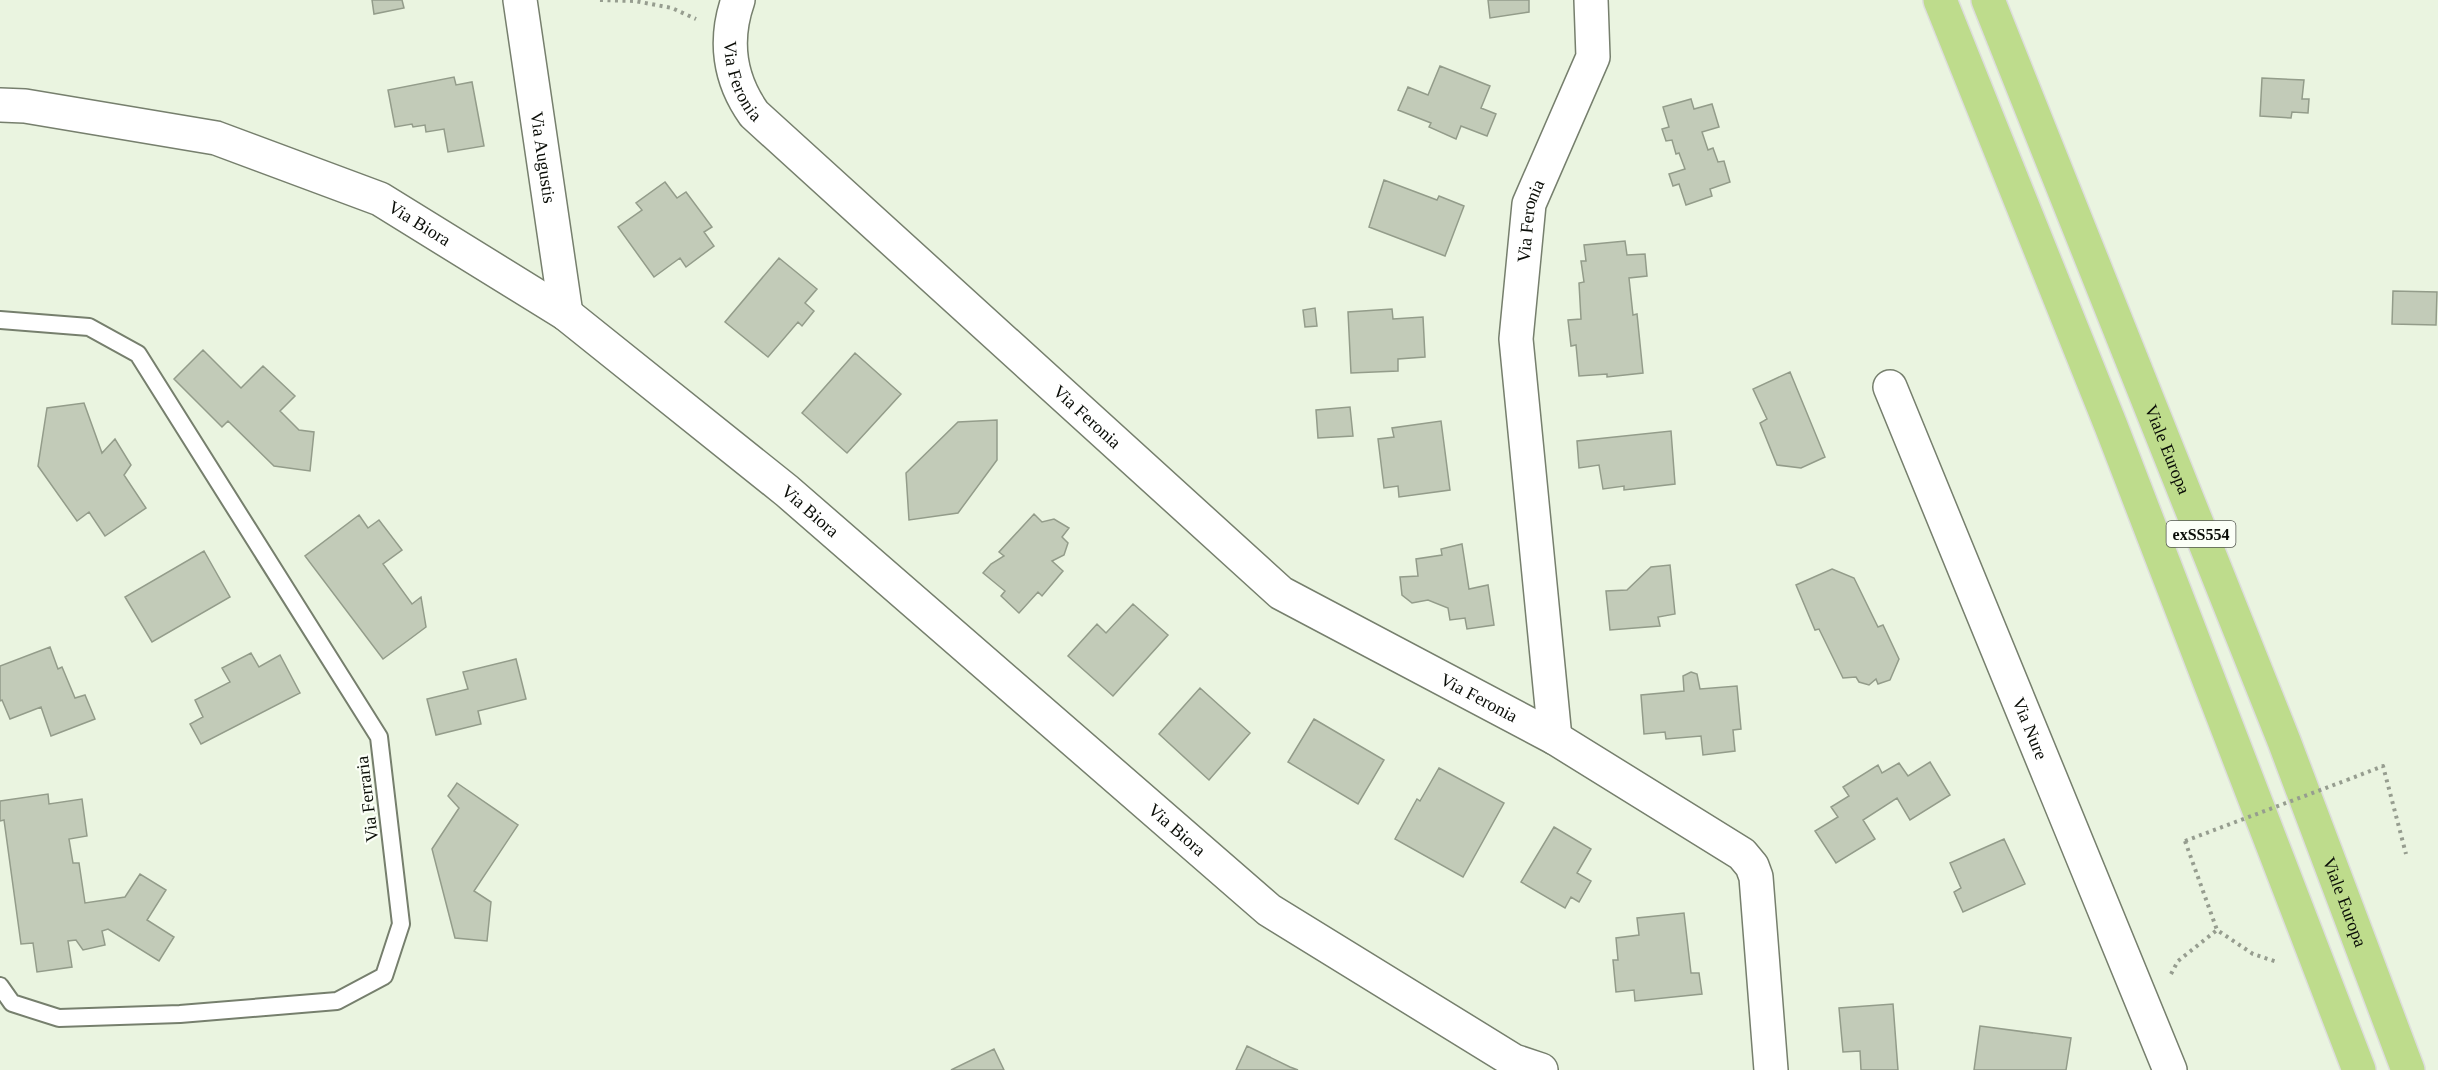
<svg xmlns="http://www.w3.org/2000/svg" width="2438" height="1070" font-family="Georgia,serif">
<rect width="100%" height="100%" fill="#eaf4e0"/>
<path fill="#c2cbb8" stroke="#939c8a" stroke-width="1.5" d="M372,0h30l2,8 -30,6z
M1488,0h41v12l-39,6z
M1440,66l50,20 -9,22 15,6 -9,22 -26,-10 -5,13 -27,-12 2,-4 -33,-13 10,-23 20,8z
M454,77l2,8 16,-3 12,64 -36,6 -4,-23 -18,3 -1,-7 -12,2 -1,-3 -17,3 -7,-37z
M2262,78l42,2 -2,19h7l-1,14 -16,-1 -1,6 -31,-2z
M1691,99l3,10 18,-5 7,23 -17,5 6,18 5,-2 5,14 6,-1 6,21 -20,7 2,7 -26,9 -7,-21 -6,2 -4,-12 16,-5 -6,-16 -3,1 -4,-14 -6,1 -4,-12 7,-2 -6,-20z
M1384,180l53,20 2,-4 25,10 -19,50 -76,-29z
M665,182l12,16 9,-6 26,35 -8,5 10,14 -28,21 -6,-9 -26,19 -36,-50 24,-17 -6,-7z
M1625,241l2,14 18,-1 2,22 -18,2 4,37 4,-1 6,59 -36,4v-3l-28,2 -3,-31 -5,1 -3,-26 13,-1 -2,-36 5,-1 -3,-21h5l-2,-16z
M779,258l38,31 -12,14 9,8 -12,15 -4,-4 -30,35 -43,-35z
M2393,291l44,1 -1,33 -44,-1z
M1315,308l2,18 -12,1 -2,-17z
M1392,309l1,10 30,-2 2,40 -27,2v12l-47,2 -3,-61z
M203,350l38,38 22,-22 32,30 -15,15 19,19 15,2 -4,39 -36,-5 -46,-45 -6,6 -48,-48z
M855,353l46,41 -54,59 -45,-40z
M1790,372l35,85 -24,11 -24,-3 -17,-42 7,-4 -14,-30z
M84,403l18,50 13,-14 16,26 -7,10 22,33 -41,28 -16,-24 -12,9 -39,-55 9,-58z
M1350,407l3,29 -35,2 -2,-28z
M997,420v40l-39,53 -49,7 -3,-47 52,-51z
M1441,421l9,69 -51,7 -1,-11 -14,2 -6,-49 16,-2 -2,-9z
M1671,431l4,53 -51,6v-4l-21,3 -4,-24 -20,3 -2,-27z
M1034,514l8,8 12,-3 15,9 -7,9 6,6 -4,12 -12,6 11,10 -21,25 -4,-4 -19,21 -18,-17 4,-5 -22,-18 8,-9 13,-8 -5,-4z
M359,515l9,13 11,-8 23,30 -19,14 29,40 9,-7 5,30 -43,32 -78,-103z
M1462,544l7,45 19,-4 6,40 -27,4 -2,-11 -15,2 -2,-12 -20,-8 -16,3 -10,-8 -2,-18 18,-1 -2,-17 26,-4 -1,-6z
M204,551l26,46 -78,45 -27,-45z
M1670,565l5,49 -17,3 2,9 -50,4 -4,-39 21,-1 24,-23z
M1832,569l22,9 24,49 5,-2 16,34 -9,21 -12,4 -2,-5 -7,6 -10,-3 -3,-5 -13,1 -24,-49 -4,1 -19,-45z
M1133,604l35,31 -55,61 -45,-40 29,-32 9,9z
M50,647l8,22 4,-2 13,31 10,-3 10,24 -44,17 -10,-29 -31,12 -8,-19 -2,1v-35z
M251,653l8,14 21,-12 20,38 -99,51 -11,-20 13,-7 -8,-17 35,-18 -8,-14z
M516,659l10,40 -48,12 3,13 -45,11 -9,-36 41,-10 -5,-17z
M1691,672l6,2 3,15 37,-3 4,43 -8,1 2,21 -32,4 -2,-19 -35,3 -1,-7 -21,2 -3,-39 43,-4 -1,-15z
M1200,688l50,45 -41,47 -50,-46z
M1314,719l70,41 -26,44 -70,-42z
M1930,762l20,33 -40,25 -13,-22 -34,22 12,19 -39,24 -21,-32 23,-14 -7,-10 18,-11 -6,-9 35,-22 4,8 17,-10 9,13z
M1439,768l65,35 -41,74 -68,-38 22,-40 3,2z
M457,783l61,42 -44,66 17,11 -4,39 -32,-3 -23,-89 27,-41 -11,-12z
M48,794l1,10 33,-5 5,37 -18,3 4,24h6l6,40 40,-6 15,-23 26,16 -19,30 27,17 -15,24 -51,-32 -6,2 3,14 -22,5 -7,-10 -8,1 4,26 -35,5 -4,-29 -12,1 -17,-124 -4,1v-20z
M1554,827l37,22 -14,24 14,8 -12,21 -8,-5 -6,11 -44,-26z
M2004,839l21,45 -62,28 -9,-20 7,-4 -11,-25z
M1684,913l7,60h8l3,21 -67,7 -1,-11 -18,2 -3,-32h5l-2,-22 23,-3 -2,-17z
M1893,1004l5,66h-37l-1,-19 -17,1 -4,-44z
M1980,1026l91,12 -5,32h-92z
M1247,1046l43,21 8,3h-62z
M994,1049l10,21h-53z"/>
<g fill="none" stroke-linecap="round" stroke-linejoin="round">
<defs>
<path id="lane" d="M0,320l89,7 49,27 241,383 22,187 -17,52 -47,25 -157,13 -121,4 -47,-15 -12,-17"/>
<g id="street">
<path id="s1" d="M520,0l46,314"/>
<path id="s2" d="M738,0c-14,40 -9,79 16,114l527,479 274,145 187,116 10,12 4,11 15,193"/>
<path id="s3" d="M0,105l25,1 191,32 164,61 186,115 221,177 482,419 245,151 27,9"/>
<path id="s4" d="M1890,387l280,683"/>
<path id="s5" d="M1555,738l-39,-399 13,-135 64,-147 -2,-57"/>
</g>
<g id="primary">
<path d="M1940,0l171,426 248,644"/>
<path id="s6" d="M1988,0l296,741 124,329"/>
</g>
</defs>
<use href="#lane" stroke="#767f6d" stroke-width="20"/>
<use href="#street" stroke="#767f6d" stroke-width="36"/>
<use href="#primary" stroke="#dddddc" stroke-width="36"/>
<path stroke="#969d8f" stroke-width="4" stroke-dasharray="3 4.5" stroke-linecap="butt" d="M600,0l35,1 37,7 24,11
M2347,780l36,-14 23,88
M2185,841l32,89
M2171,974l7,-13 39,-31 36,24 24,8"/>
<use href="#lane" stroke="#fff" stroke-width="16"/>
<use href="#street" stroke="#fff" stroke-width="33"/>
<use href="#primary" stroke="#bedc8c" stroke-width="33"/>
<path stroke="#969d8f" stroke-width="4" stroke-dasharray="3 4.5" stroke-linecap="butt" d="M2185,841l162,-61"/>
</g>
<g text-anchor="middle" stroke-width="4.5" stroke-linejoin="round" paint-order="stroke">
<rect fill="#fbfff7" stroke="#52564f" stroke-width="1.5" x="2166.5" y="521" width="69" height="26" rx="4.5"/>
<g font-size="16" font-weight="bold" fill="#0a0d07">
<text x="2201" y="540">exSS554</text>
</g>
<g font-size="18" fill="#0a0d07" stroke="#fbfff7">
<text dy="6" stroke="none"><textPath href="#s2" startOffset="84">Via Feronia</textPath></text>
<text dy="6" stroke="none"><textPath href="#s1" startOffset="159">Via Augustis</textPath></text>
<text dy="6" stroke="none"><textPath href="#s5" startOffset="520">Via Feronia</textPath></text>
<text dy="6" stroke="none"><textPath href="#s3" startOffset="440">Via Biora</textPath></text>
<text dy="6" stroke="none"><textPath href="#s2" startOffset="570">Via Feronia</textPath></text>
<text dy="6" stroke="none"><textPath href="#s6" startOffset="484">Viale Europa</textPath></text>
<text dy="6" stroke="none"><textPath href="#s3" startOffset="926">Via Biora</textPath></text>
<text dy="6" stroke="none"><textPath href="#s2" startOffset="1056">Via Feronia</textPath></text>
<text dy="6" stroke="none"><textPath href="#s4" startOffset="369">Via Nure</textPath></text>
<text transform="translate(367 799) rotate(-97)" y="6">Via Ferraria</text>
<text dy="6" stroke="none"><textPath href="#s3" startOffset="1412">Via Biora</textPath></text>
<text dy="6" stroke="none"><textPath href="#s6" startOffset="970">Viale Europa</textPath></text>
</g>
</g>
</svg>
